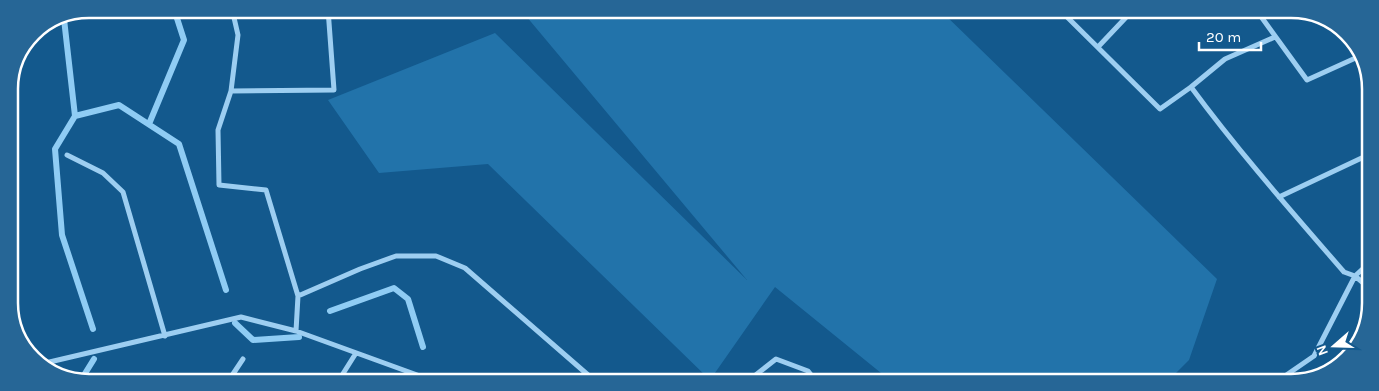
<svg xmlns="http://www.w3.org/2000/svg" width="1379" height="391" font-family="Karla,sans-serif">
<rect width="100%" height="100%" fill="#13598d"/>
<path fill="#2273aa" d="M521,10l420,1 276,268 -28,81 -22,22 -279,-1 -7,-8 -106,-86 -65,93 -222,-216 -109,9 -51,-73 167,-67 252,247z"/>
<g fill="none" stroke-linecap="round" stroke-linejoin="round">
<path stroke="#8fccf4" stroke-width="6" d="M64,19l11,97
M149,124l35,-84 -10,-31
M330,311l64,-23 14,11 15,48
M235,323l18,17 46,-3
M93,329l-31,-94 -7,-86 20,-33 44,-11 60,39 47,146
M81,380l13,-21
M416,380l1,-2"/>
<path stroke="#9dcef1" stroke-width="5" d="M232,9l6,26 -7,56 -13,39 1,55 47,5 32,106
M444,10l1,1
M1061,11l99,98 31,-22c48,65 101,125 153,185l11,4 13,11
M1257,11l50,69 53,-24
M1098,47l34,-36
M1191,87l34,-28 50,-22
M231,91l103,-1 -6,-81
M67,155l36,18 20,19 42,144
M1279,197l89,-42
M10,304l16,43
M296,331l2,-35 62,-27 36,-13h40l29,12 130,113
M41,364l200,-47 55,14 135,49
M1282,378l32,-22 41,-80 13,-12
M229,380l14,-21
M339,380l17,-27
M748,381l28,-22 32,12 8,10
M1272,382l10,-4 4,4"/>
</g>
<path d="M0 0H1379V391H0ZM89 18H1291A71 71 0 0 1 1362 89V303A71 71 0 0 1 1291 374H89A71 71 0 0 1 18 303V89A71 71 0 0 1 89 18Z" fill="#266696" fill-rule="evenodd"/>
<path fill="none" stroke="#fff" stroke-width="2.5" d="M89 18H1291A71 71 0 0 1 1362 89V303A71 71 0 0 1 1291 374H89A71 71 0 0 1 18 303V89A71 71 0 0 1 89 18Z"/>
<g transform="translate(1334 346) rotate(250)" stroke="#13598d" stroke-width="4" paint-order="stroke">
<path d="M0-4L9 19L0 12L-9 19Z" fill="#ffffff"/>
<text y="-8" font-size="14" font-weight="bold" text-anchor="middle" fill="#ffffff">N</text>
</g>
<path d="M1199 42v8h62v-8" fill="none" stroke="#ffffff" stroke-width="2.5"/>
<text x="1206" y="42" font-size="15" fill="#ffffff" stroke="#13598d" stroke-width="4" paint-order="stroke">20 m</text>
</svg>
